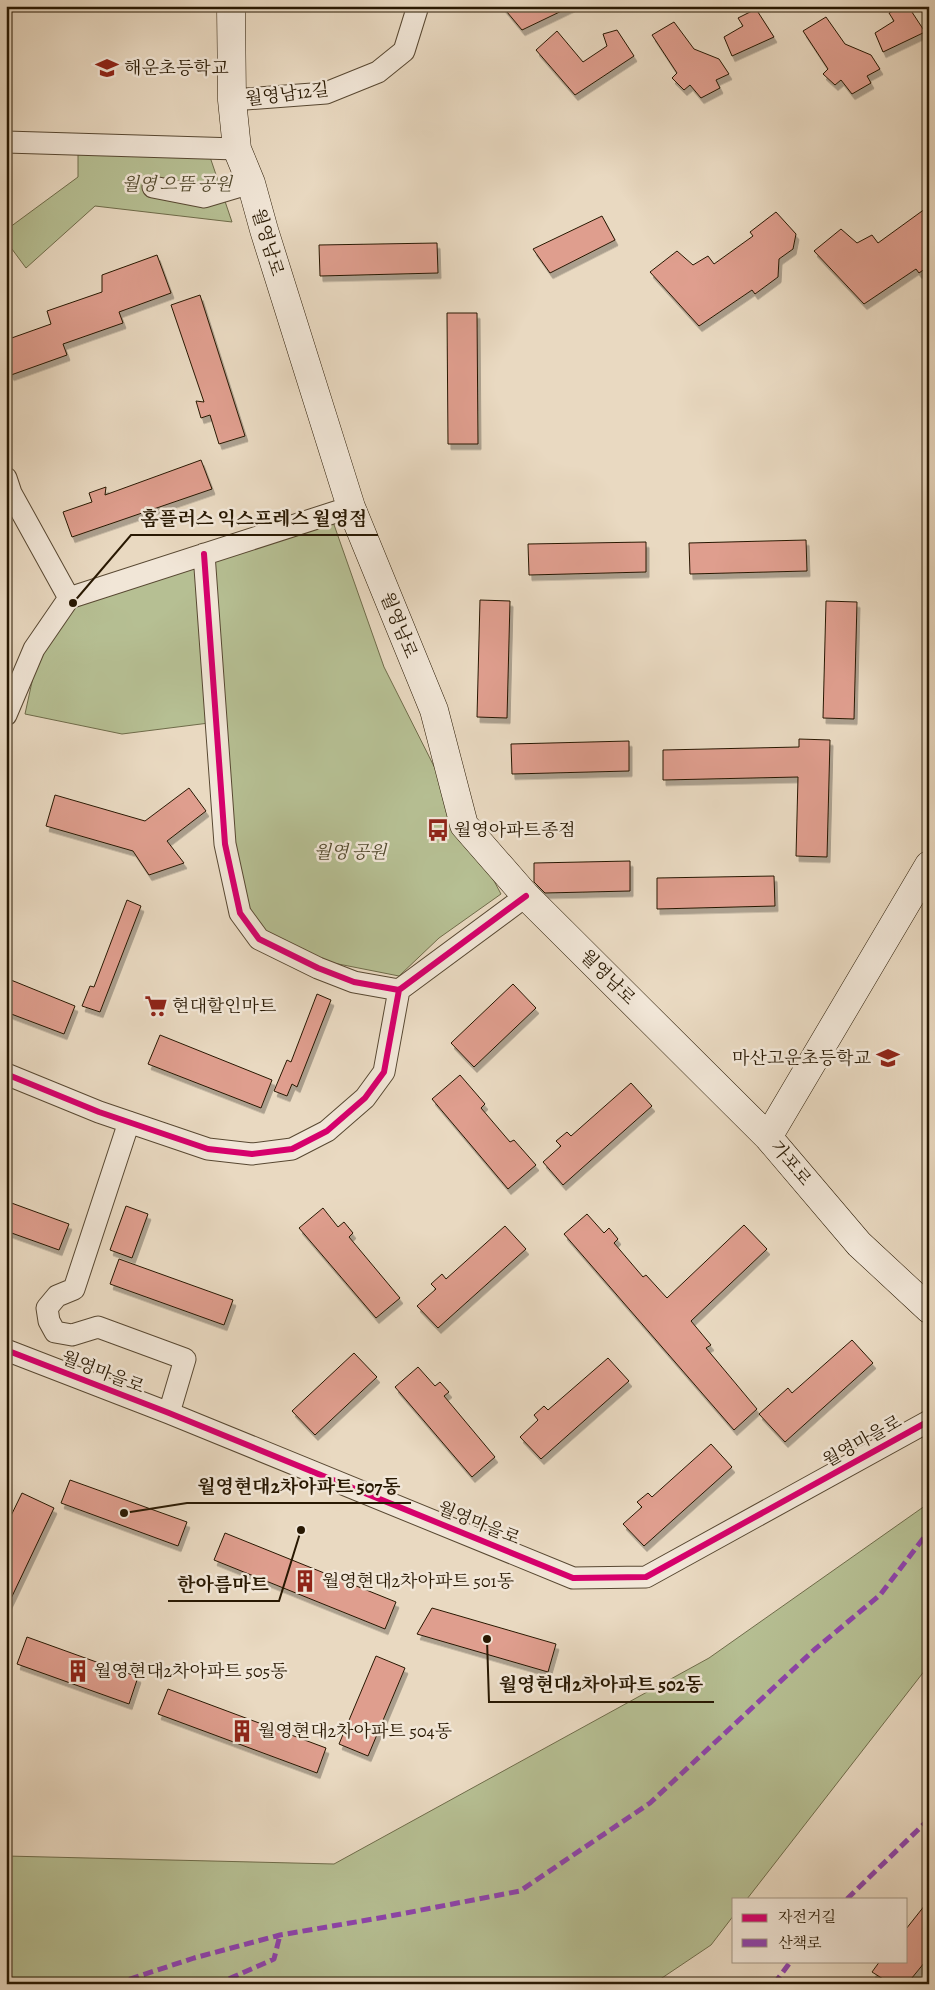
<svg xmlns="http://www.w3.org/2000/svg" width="935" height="1990" font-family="Alegreya,'Noto Serif KR',serif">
<defs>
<filter id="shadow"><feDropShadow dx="3" dy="5.5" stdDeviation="0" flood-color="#0004"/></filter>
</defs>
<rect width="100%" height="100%" fill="#e9d9c1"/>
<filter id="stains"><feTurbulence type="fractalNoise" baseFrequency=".004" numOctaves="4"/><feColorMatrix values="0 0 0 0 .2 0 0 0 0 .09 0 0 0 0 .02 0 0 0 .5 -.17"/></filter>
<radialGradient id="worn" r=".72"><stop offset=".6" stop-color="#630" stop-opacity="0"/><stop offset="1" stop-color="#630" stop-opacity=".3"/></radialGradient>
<path fill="#b6bf93" stroke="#6f6c4a" d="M78,146l131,8 23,68 -137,-16 -69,62 -20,-27v-11l72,-53z
M332,519l52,148 67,133 50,94 -62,44 -40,38 -86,-17 -49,-24 -22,-41 -26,-166 -4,-167z
M198,561l11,162 -87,11 -97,-20 13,-60 42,-52z
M929,1503v162l-182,234h-13v16l-23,30 -58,39h-647v-128l328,8 375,-206z"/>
<path fill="#df9e8e" stroke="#281802" filter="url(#shadow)" d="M502,6h70l-50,24z
M903,6h5l17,26 -42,20 -8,-19 19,-12 -5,-8z
M756,9l18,28 -42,19 -8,-19 19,-11 -5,-8z
M826,17l19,27 26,11 9,14 -13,7 4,7 -19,11 -11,-14 -6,5 -12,-11 5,-5 -25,-38z
M674,22l20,27 25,10 10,15 -13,6 4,8 -19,10 -11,-13 -6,5 -12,-12 5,-5 -25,-38z
M617,30l17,26 -59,39 -39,-45 21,-19 26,31 24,-16 -4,-12z
M929,206v60l-10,7 -3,-4 -52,35 -50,-53 27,-22 16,14 15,-8 6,8z
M776,212l20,22 -3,15 -14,10 -1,18 -23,17 -3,-4 -53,36 -49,-54 27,-21 16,14 15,-9 6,8 39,-28 -3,-4z
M602,216l13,24 -65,33 -17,-24z
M437,243l1,30 -118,3 -1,-31z
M157,255l14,38 -52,19 4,11 -60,21 4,11 -56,20 -5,-15v-20l45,-16 -4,-13 55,-19v-17z
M200,295l45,141 -26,8 -9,-29 -9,3 -5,-17 8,1 -33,-97z
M447,313h30l1,131h-30z
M201,460l11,29 -140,48 -9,-25 29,-10 -3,-9 17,-6 -1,8z
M806,540l1,31 -117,3 -1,-31z
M646,542v30l-117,3 -1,-31z
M480,600l30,1 -3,117 -30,-1z
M826,601l31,1 -3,117 -31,-1z
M799,739l31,1 -3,117 -31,-1 2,-79 -135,3v-30l136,-3z
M629,741v30l-117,3 -1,-30z
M189,788l17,23 -39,30 17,22 -35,12 -16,-24 -87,-25 9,-31 90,26z
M630,861v30l-85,2 -11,-11v-19z
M774,876l1,30 -118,3v-31z
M127,900l14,6 -41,106 -18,-6 8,-20 4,1z
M6,978l69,28 -11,28 -58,-22z
M513,984l23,24 -62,59 -23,-24z
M317,994l14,6 -34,87 -5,-3 -5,12 -13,-5 13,-31 4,2z
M160,1035l112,45 -11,28 -113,-44z
M460,1075l25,29 -4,4 29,34 4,-2 22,25 -28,24 -76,-90z
M631,1083l21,23 -89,79 -20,-23 18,-16 -5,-5 11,-9 4,4z
M6,1201l63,23 -10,26 -53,-19z
M126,1206l22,8 -16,44 -22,-8z
M323,1208l15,19 6,-5 9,11 -4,4 51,61 -24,20 -77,-90z
M587,1214l17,19 5,-5 9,11 -4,4 29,34 3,-2 21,23 77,-73 23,24 -76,72 20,24 -5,3 51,61 -23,21 -170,-196z
M505,1226l21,23 -88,79 -21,-22 19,-17 -5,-5 11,-10 4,5z
M119,1259l114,41 -9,25 -114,-41z
M852,1340l21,23 -88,79 -26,-28 29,-26 4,5z
M354,1353l23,24 -62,58 -23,-24z
M608,1358l21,23 -88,78 -21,-22 18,-17 -4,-5 10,-9 4,4z
M418,1367l17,19 5,-4 9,10 -5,4 51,61 -23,20 -77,-90z
M711,1444l21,23 -88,79 -21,-22 19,-17 -5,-5 11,-9 4,4z
M70,1480l117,42 -9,24 -117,-43z
M22,1493l32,15 -48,101v-83z
M225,1533l171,69 -11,27 -171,-69z
M432,1608l124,36 -8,28 -131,-38z
M27,1637l111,40 -9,27 -112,-40z
M376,1656l29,12 -37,88 -29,-12z
M168,1689l158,59 -9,25 -159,-59z
M929,1900v57l-22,27h-16l-19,-12 8,-11h26v-32z"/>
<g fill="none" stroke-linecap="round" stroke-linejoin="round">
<defs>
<path id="minor" d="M232,100l94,-7 52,-21 26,-21 14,-45
M6,142l231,7
M153,187l51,10 47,-14
M6,478l5,15 58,105
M204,554l21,290 15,69 19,26 59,29 36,14 45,8
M6,715l28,-66 35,-51 282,-91
M6,1074l93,38 109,37 44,5 40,-5 35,-18 38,-33 19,-26 15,-82 127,-94
M129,1122l-55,167 -17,7 -10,12 2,13 6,11 17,3 26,-8 87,32 -16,54
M6,1350l163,63 404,165 73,-1 283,-156"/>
<path id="secondary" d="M231,6l1,94 5,49 14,34 13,47 87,277 83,203 30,115 62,71 242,241 91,107 70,65
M768,1137l161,-272"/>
</defs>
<use href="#minor" stroke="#584832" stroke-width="23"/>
<use href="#secondary" stroke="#281802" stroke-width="29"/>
<use href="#minor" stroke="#f1e6d7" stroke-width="21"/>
<use href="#secondary" stroke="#f1e6d7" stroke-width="28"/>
<path stroke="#8e44ad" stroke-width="5" stroke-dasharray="10 5" stroke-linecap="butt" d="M929,1487l-3,3 3,38
M847,1899l82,-80
M115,1984l79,-26 86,-23 105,-18 135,-26 130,-88 164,-153 66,-55 49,-64
M233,1984l-9,-3 50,-22 6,-24
M774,1984l17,-23"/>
<defs>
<path id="cycleway" d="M204,554l21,290 15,69 19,26 59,29 36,14 45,8
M6,1074l93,38 109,37 44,5 40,-5 35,-18 38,-33 19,-26 15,-82 127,-94
M6,1350l163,63 404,165 73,-1 283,-156"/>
</defs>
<use href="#cycleway" stroke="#f1e6d7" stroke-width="9"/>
<use href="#cycleway" stroke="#d6006c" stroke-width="6"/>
</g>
<defs>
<symbol id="school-bare" viewBox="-9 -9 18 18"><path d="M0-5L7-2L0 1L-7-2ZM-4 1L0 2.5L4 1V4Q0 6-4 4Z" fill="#8f2418" stroke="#f1e6d7" stroke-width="2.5" paint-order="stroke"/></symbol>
<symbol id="bus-bare" viewBox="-9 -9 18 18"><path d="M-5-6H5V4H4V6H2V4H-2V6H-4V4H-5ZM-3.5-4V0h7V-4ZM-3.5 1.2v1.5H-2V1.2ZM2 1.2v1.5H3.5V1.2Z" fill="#8f2418" stroke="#f1e6d7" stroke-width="2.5" paint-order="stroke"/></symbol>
<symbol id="supermarket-bare" viewBox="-9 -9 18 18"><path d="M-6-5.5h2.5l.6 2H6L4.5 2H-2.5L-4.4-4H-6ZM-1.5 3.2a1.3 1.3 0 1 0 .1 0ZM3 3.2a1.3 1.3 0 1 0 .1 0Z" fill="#8f2418" stroke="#f1e6d7" stroke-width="2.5" paint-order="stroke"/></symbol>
<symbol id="building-bare" viewBox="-9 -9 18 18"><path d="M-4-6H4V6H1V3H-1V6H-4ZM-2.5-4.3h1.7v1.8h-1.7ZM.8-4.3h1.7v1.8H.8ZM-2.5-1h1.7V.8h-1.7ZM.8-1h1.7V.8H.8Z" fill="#8f2418" stroke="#f1e6d7" stroke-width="2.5" paint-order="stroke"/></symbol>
</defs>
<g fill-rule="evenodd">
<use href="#school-bare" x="91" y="52" width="32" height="32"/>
<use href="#bus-bare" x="422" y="814" width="32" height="32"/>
<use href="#supermarket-bare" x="140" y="990" width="32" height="32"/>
<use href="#school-bare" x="872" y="1042" width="32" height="32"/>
<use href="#building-bare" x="289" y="1565" width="32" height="32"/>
<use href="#building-bare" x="62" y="1655" width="32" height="32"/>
<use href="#building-bare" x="226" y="1715" width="32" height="32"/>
</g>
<g text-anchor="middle" stroke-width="5" stroke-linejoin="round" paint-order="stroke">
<g font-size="18" fill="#281802" stroke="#f1e6d7" text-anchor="start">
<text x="124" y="74">해운초등학교</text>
<text x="454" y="836">월영아파트종점</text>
<text x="172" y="1012">현대할인마트</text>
<text x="871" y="1064" text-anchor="end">마산고운초등학교</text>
<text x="322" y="1587">월영현대2차아파트 501동</text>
<text x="94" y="1677">월영현대2차아파트 505동</text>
<text x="258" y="1737">월영현대2차아파트 504동</text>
</g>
<g font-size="18" fill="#281802" stroke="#f1e6d7">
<text transform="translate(287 94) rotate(-7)" y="6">월영남12길</text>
<text transform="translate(268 242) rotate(73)" y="6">월영남로</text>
<text transform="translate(399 625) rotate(68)" y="6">월영남로</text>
<text transform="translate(608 977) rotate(45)" y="6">월영남로</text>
<text transform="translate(791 1163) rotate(50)" y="6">가포로</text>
<text transform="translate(103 1372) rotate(21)" y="6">월영마을로</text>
<text transform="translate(862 1441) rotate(-29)" y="6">월영마을로</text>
<text transform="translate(479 1523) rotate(22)" y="6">월영마을로</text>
</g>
<g font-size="18" font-style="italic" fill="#534a2e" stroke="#f1e6d7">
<text x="177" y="190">월영 으뜸 공원</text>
<text x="350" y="858">월영 공원</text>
</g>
</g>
<path fill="none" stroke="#281802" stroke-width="2" d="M73 603L131 535H378M124 1513L187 1503H411M301 1530L279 1601H168M487 1639L489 1702H714"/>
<g fill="#281802" stroke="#f1e6d7" stroke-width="2">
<circle cx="73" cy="603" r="5"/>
<circle cx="124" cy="1513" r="5"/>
<circle cx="301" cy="1530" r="5"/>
<circle cx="487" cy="1639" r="5"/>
</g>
<g font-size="19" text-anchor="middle" font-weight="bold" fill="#281802" stroke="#f1e6d7" stroke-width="5" stroke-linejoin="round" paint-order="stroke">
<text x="254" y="525">홈플러스 익스프레스 월영점</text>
<text x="299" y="1493">월영현대2차아파트 507동</text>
<text x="223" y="1591">한아름마트</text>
<text x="601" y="1691">월영현대2차아파트 502동</text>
</g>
<rect width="935" height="1990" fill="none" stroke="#e9d9c1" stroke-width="25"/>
<rect x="8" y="8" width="920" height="1975" fill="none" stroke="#281802" stroke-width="2.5"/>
<rect x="12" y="12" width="910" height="1965" fill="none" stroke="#281802"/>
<rect x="732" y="1898" width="175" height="65" fill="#f1e6d7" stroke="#a19482"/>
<rect x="742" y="1914" width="25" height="8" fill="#d6006c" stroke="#a19482"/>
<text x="778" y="1922" font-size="15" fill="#281802">자전거길</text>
<rect x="742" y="1939" width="25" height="8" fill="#8e44ad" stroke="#a19482"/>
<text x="778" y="1948" font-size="15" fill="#281802">산책로</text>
<rect width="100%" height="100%" filter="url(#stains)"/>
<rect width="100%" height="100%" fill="url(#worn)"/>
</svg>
